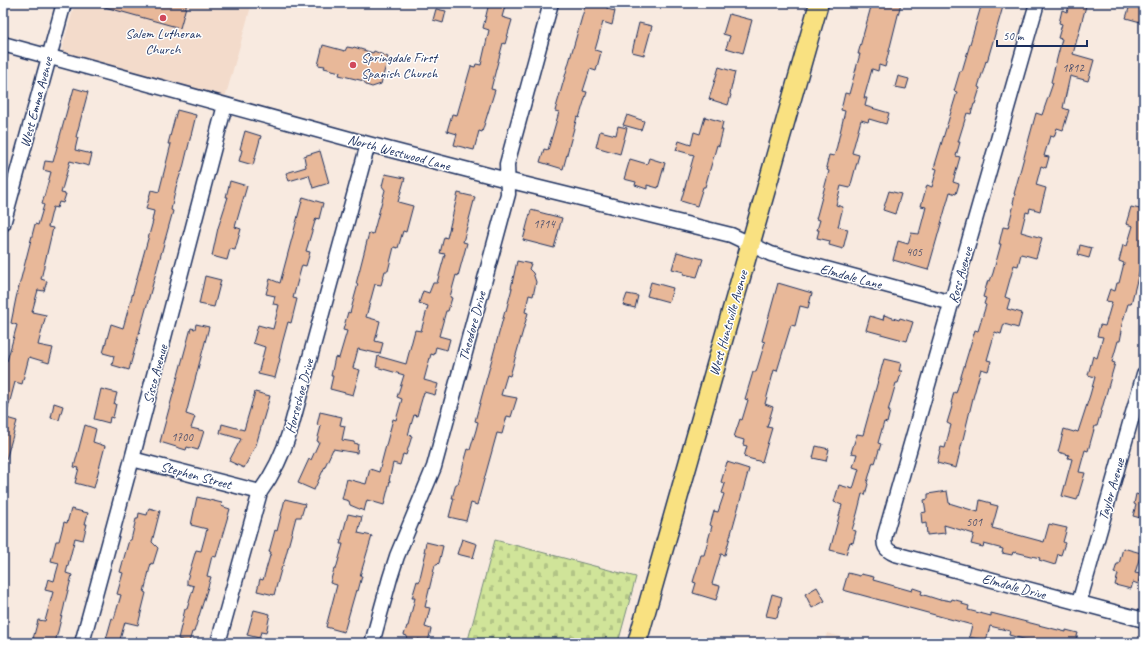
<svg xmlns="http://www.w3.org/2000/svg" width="1147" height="646" font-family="Caveat,sans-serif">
<defs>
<pattern id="cemetery-stones" width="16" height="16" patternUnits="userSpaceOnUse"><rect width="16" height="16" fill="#d0e499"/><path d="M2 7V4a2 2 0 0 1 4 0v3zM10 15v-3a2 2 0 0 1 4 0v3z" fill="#b2c486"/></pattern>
</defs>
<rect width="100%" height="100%" fill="#f8eae0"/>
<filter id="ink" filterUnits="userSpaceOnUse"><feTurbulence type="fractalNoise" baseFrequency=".025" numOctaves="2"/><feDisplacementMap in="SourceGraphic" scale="8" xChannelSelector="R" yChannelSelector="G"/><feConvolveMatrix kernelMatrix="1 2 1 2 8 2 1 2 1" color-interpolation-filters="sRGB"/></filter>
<g filter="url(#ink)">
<path fill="#f3dbcb" d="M75,3h177l-27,95 -164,-46z
M827,633l36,10h-39z"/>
<path fill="url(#cemetery-stones)" stroke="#768a7c" d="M495,540l141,37 -18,66h-139l-11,-3z"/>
<path fill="#e8b899" stroke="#1b2f5e" d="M102,3h85l-7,25 -79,-22z
M489,3h17l-4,14 10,3 -7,24 -2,-1 -7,26 -5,20 4,1 -13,42 -3,-1 -5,19 -20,-5 3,-11 -10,-3 5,-17 5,1 14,-49 4,1 1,-3 5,1 8,-35 -6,-2z
M586,3h23l-2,6 8,2 -3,14 -9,-3 -8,28 6,2 -5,19 -6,-2 -7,22 4,1 -8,26 -2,-1 -14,52 -23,-7 4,-13 4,1 11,-38 -4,-1z
M872,3h29l-16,64 -6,-2 -1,6 -6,-2 -8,29h3l-2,8 24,7 -3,11 -17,-5 -1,3 -7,-2 -9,33 7,2 -9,33 -9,-2 -5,19 7,2 -5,20 10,2 -5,20 -14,-4 1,-4 -13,-3 2,-8h-2l3,-10 -4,-1 13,-48 -2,-1 1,-3h-2l3,-12 5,1 2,-6 9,-39 -4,-1 4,-17 4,1 11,-40h-2z
M982,3h22l-17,59 -1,-1 -8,26 2,1 -5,16h-1l-3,10 -4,-1 -9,29h2l-4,14 4,1 -7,25 6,2 -3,10 -6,-2 -22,78 -35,-10 5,-19 10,3 3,-11 8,1 7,-27 -5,-1 6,-21 5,2 5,-18 -3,-1 23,-76 -3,-1 6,-20h2z
M1070,3h7l9,3 -13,48 21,6 -6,21 -18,-5 -7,32 6,2 -6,20 -6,-2 -3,9 -4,-1 -6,20 5,1 -3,11 -5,-2 -5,19 10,3 -6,23 -10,-3 -1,5 -3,-1 -5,20 21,6 -6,20 -15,-4 -3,12 -4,-1 -9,32 5,2 -3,10 15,4 -4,15 -14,-4 -3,10 -6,-2 -8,28 4,1 -3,10 -7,-2 -8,29 -17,70 -19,-5 4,-16 4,1 6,-23 -4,-2 6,-20h-2l3,-11 2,1 19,-63 3,1 8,-26 -2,-1 2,-6 -3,-1 5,-17 2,1 3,-8 8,-29h-2l4,-17 5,1 6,-24 -1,-1 2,-9h-1l22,-81 6,2 11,-32 -2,-1 11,-43 -4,-1 4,-14 -3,-1 3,-13 5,2z
M1130,5l14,4v14l-18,-5z
M436,9l10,2 -3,12 -10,-3z
M729,14l23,6 -9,33 -17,-5 4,-12 -7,-2z
M639,23l13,3 -8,29 -12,-3z
M323,45l22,6 2,-4 6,1 1,-1 19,6 1,-2 14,6 -7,27 -9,3 -6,-2 -2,-4 -25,-6 1,-3 -16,-4 1,-2 -7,-1z
M719,67l16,5 -3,13 -2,9 1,1 -3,10 -19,-6z
M898,76l11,3 -3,10 -11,-2z
M74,88l14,4 -12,45h2l-3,13 17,4 -3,12 -19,-5 -9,32 5,1 -3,9 -4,-1 -2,6 -4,-1 -5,20 5,1 -12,51 6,2 -3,10 -6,-1 -6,22 14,3 -8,30 15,3 -4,15 -20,-6 -7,27 -7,-2 -9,34h-3v-56l4,1 10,-36 -6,-2 5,-25 19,-74 3,1 6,-20 -2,-1 9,-32 -8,-2 2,-9 8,1 17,-63h1z
M177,110l19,5 -14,57h-1l-5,15 -5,23 2,1 -44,159 -17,-5 2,-9 -11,-3 8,-29 12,4 30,-107h-1l2,-10 -8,-2 5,-19 8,2 12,-48h-3z
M627,115l17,6 -3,9 -18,-5z
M705,117l18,5 -2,8h2l-4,16 -2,-1 -12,42h-2l-6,19 -16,-5 13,-46 -18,-5 3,-9 12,4 3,-13 6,2z
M618,126l9,2 -7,26 -24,-7 4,-16 16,4z
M245,131l16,5 -8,29 -14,-4 3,-11 -2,-1z
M320,151l9,32 -16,5 -4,-13 -20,6 -3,-8 20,-6 -2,-11z
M649,158l16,5 -7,25 -11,-3v4l-12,-4 1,-3 -12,-3 6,-20 17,5z
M385,174l20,4 -7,24 15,4 -7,26 -3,-1 -5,17 -4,-1 -6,24h-3l-4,14 -6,-1 -9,33 14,4 -5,20 8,2 -3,11 -22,-5 -5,19 7,2 -7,25 -23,-6 3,-13h-2l4,-19 4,1 8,-27 -4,-1 5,-18 2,1 8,-29h-2l13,-51 4,1 12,-44 -3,-4z
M230,181l17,5 -12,41 6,2 -6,21 -5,-1 -3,11 -15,-4 6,-28 10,-31h-2z
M889,191l12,3 -6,20 -12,-4z
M458,193l17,4 -12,45 4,1 -9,33 -2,-1 -6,22 2,1 -4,13h-2l-7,25 11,3 -3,11 -11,-3 -2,8 -3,-1 -7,26 14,4 -3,11 -11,-3 -7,24 -3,-1 -6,20 4,1 -6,19 -3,-1 -3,11 -7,-2 -4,18h1l-6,24 -17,-5 -3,11 -14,-6 -1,-4 -7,-2 5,-20 19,5 4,-15 9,3 14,-53 3,1 6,-21 -5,-2 7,-22 -28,-8 2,-11 28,8 9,-34 6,1 7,-25 -9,-3 4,-12 6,2 4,-10h4l8,-29 -5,-1 4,-16 3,1z
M303,197l20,6 -4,16 -3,-1 -10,33 4,1 -4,14 -4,-1 -9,33 4,1 -6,24 -3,-1 -6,22 -3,14 1,1 -5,19 -17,-4 7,-27 -12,-4 5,-18 15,4 6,-24 -6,-1 2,-8 -9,-2 4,-15 10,4z
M1131,207l13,3v43l-13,51h-3l-6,20 -1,7h1l-2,10h-2l-6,21 3,1 -18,63h-2l-7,25 -3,-1 -6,22 6,1 -8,27 -15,-4 10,-37 -4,-1 1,-3 -11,-3 6,-23 10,3 1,-1 3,1 12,-37 5,-18 -7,-2 5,-19 4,2 6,-21 -6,-1 3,-11 5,1 7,-24 -6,-1 4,-12 5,2 2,-8h2l5,-20 -5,-2 4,-16 4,1 6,-20 -7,-2z
M531,210l31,8 -8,30 -31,-8z
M1080,245l12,3 -3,10 -11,-3z
M677,252l26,7 -6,18 -14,-3 1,-2 -12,-3z
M517,261l14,3 -2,5 4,4 3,9 -3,14 -4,-1 -4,17 3,1 -18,63 -3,-1 -6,20 16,3 -6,19 -4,-1 -5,18 -5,-1 -20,72 -6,-2 -5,18 -17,-4 5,-19h-2l4,-14h2l10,-35 2,1 6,-20 2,-8 -3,-1 30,-110h1l6,-23h-1z
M205,276l16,4 -7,27 -15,-3z
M651,282l22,6 -4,14 -22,-6z
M778,283l34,10 -4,15 -8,-2 -5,20 -4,-1 -14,46 -3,-1 -9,34 8,3 -6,20 5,1 -10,34 -18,-5 3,-11 -4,-1 1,-5 -10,-3 6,-18 2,1 6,-20 -3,-1 8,-27h3l9,-30 -3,-1z
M627,294l11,2 -3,12 -12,-3z
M884,315l15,5 1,-2 13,4 -6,19 -41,-11 4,-14 13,4z
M196,324l13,3 -23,87 9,3 -4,11 13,3 -6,19 -11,-3 -1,3 -26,-8 31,-114 4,1z
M884,359l17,4 -2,8h3l-4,12h-2l-8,28h2l-3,12 -3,-1 -6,21 3,1 -6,19 -2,-1 -6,21 1,1 -3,11 -3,-1 -5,20 -5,16 4,1 -3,12 -3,-1 -4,12 -16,-4 12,-45 -8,-3 5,-17 14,4 6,-20 -6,-2 4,-13 -6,-1 6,-19 6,1z
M101,389l16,4 -3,11h2l-3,14 -3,-1 -1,6 -15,-4z
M255,392l15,4 -14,49 -12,23 -15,-7 12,-22 -21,-6 2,-9 22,6z
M54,403l9,3 -4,14 -8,-2z
M320,412l22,5 -2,8 5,1 -3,14 12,2v1l4,1 -1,9 -24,-4 -19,41 -16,-7 11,-24 2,1 8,-18 -2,-1 4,-15 -4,-1z
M3,417l14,4 -11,39h-3z
M85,425l11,4 -3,13 12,4 -11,42 -19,-5 4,-15 -5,-1z
M816,446l13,3 -3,12 -13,-3z
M727,462l22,7 -24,86 -4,-1 -9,30 8,2 -4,14 -23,-7 3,-10 -3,-1 8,-27h3l8,-29 -2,-1 4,-14 4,1 6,-18 -2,-1 3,-9 -4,-2z
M1142,486l2,1v32l-11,-3 3,-11 -2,-1 2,-10 3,1z
M947,491l2,12 29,9 2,-12 11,3 -1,1 8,2 -6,22 52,14 5,-18 18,4 -4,14 2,1 -4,12 -3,-1 -3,11 -16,-5 1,-2 -25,-6v1l-2,-1 -1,3 -10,-2 1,-4 -19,-5 -1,3 -12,-3 3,-10 -30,-9 1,8 -18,2 -1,-12 -4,1 -1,-11 5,-1 -2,-12 4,-1v-5z
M197,497l25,6 -1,3 9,3 -14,48 -4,-1 -5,20 4,1 -17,55h-2l-3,10 -11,-3 7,-30h2l7,-23 -7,-2v-4l9,-30 5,1 6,-22 -16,-4z
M285,499l20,5 -4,13h-5l-13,49h-1l-8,29 -17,-4 3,-12 3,1 8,-28h-2l6,-22 2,1z
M149,508l11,3 -8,31 6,6 -5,16 -2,-1 -7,29 2,1 -8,32 -13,-3 -6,21h-14l7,-25 2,1 7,-24 -4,-1 6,-21 -3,-1 9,-32h2l5,-21h2l1,-6 8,2z
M71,509l17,4 -3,11h2l-4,16 -8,-2 -9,35 6,2 -7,27 -1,5 -9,36h-6l-16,-4 5,-19 7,1 8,-29 -8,-2 3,-11 6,2 5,-18 -8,-2 5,-20h3l5,-19 3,1z
M348,514l14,3 -4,16 14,3 -12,40h2l-4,15 -2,-1 -12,42 -18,-5 11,-42 -7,-2 4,-14h2l7,-25h-3z
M462,539l15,5 -4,14 -16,-4z
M426,542l17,4 -4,17 -2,2h-2l-10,42 5,1 -5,19 6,2 -3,13 -10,-3 -1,4h-12l2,-7 -3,-1 3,-9h1l7,-28h-3l5,-17 2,1 7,-30h-2z
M1123,548l18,5 -6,20 5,1 -2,10 -5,-2 -2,7 -16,-4 3,-11 -4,-1 3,-9h2z
M848,573l12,3 1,-2 13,3 -1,3 39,11 1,-3 9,3 -1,3 19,6v-1l11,2 1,-2 11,3 -1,2 7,2 -1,4 23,6v-3l75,19v-2l12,3 -3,10h-38l-28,-8 1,-4 -20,-5 -4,15 -17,-4 3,-12 -129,-35z
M817,587l8,14 -13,7 -7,-14z
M772,594l10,3 -5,21 -11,-2z
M254,610l16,4 -4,19 -5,-1 -2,6 -12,-3z"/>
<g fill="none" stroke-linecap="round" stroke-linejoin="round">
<defs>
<path id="minor" d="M1037,3l-152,532c-2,10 0,15 10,19l249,66
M3,44l365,100 139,36 224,55 40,19 181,49
M3,224l61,-221
M132,459l128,33
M1079,603l65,-229
M82,643l50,-184 93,-354
M218,643l42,-151c14,-19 23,-38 30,-61l78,-287
M372,643l18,-65 7,-22 37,-89 74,-273 -1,-30 44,-161"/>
<path id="major" d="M637,643l182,-640"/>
</defs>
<use href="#minor" stroke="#1b2f5e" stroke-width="17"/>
<use href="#major" stroke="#1b2f5e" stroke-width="21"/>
<use href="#minor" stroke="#fff" stroke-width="14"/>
<use href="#major" stroke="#f9e181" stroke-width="18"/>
</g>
</g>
<g fill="#d1495b" stroke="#fff" stroke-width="1.5">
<circle cx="163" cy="18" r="4"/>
<circle cx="353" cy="65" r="4"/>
</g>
<g text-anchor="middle" stroke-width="3" stroke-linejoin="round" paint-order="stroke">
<g font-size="12" fill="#4e516d">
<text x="1073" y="72">1812</text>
<text x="544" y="228">1714</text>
<text x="914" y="256">405</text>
<text x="182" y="441">1700</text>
<text x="974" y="526">501</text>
</g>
<g font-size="14" fill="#1b2f5e" stroke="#fff">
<text x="163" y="38">Salem Lutheran<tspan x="163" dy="16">Church</tspan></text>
<text x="361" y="62" text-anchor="start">Springdale First<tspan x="361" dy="16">Spanish Church</tspan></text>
</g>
<g font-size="14" fill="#1b2f5e" stroke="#fff">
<text transform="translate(36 102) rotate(-75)" y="5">West Emma Avenue</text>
<text transform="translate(399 152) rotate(15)" y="5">North Westwood Lane</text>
<text transform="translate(960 275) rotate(-74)" y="5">Ross Avenue</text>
<text transform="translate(851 276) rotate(15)" y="5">Elmdale Lane</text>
<text transform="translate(728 323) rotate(-74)" y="5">West Huntsville Avenue</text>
<text transform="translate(472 326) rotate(-75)" y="5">Theodore Drive</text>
<text transform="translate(155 374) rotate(-75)" y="5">Sisco Avenue</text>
<text transform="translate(299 396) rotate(-75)" y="5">Horseshoe Drive</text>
<text transform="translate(196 475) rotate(15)" y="5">Stephen Street</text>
<text transform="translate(1111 489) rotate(-74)" y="5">Taylor Avenue</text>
<text transform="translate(1014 586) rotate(15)" y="5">Elmdale Drive</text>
</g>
</g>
<rect width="1147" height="646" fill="none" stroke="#fff" stroke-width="16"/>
<rect x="8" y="8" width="1131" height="630" fill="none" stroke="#1b2f5e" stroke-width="1.5" filter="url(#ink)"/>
<path d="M997 40v6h90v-6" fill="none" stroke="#1b2f5e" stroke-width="2"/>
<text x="1003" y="40" font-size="12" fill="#1b2f5e" stroke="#ffffff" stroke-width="3" paint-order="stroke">50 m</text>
</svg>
